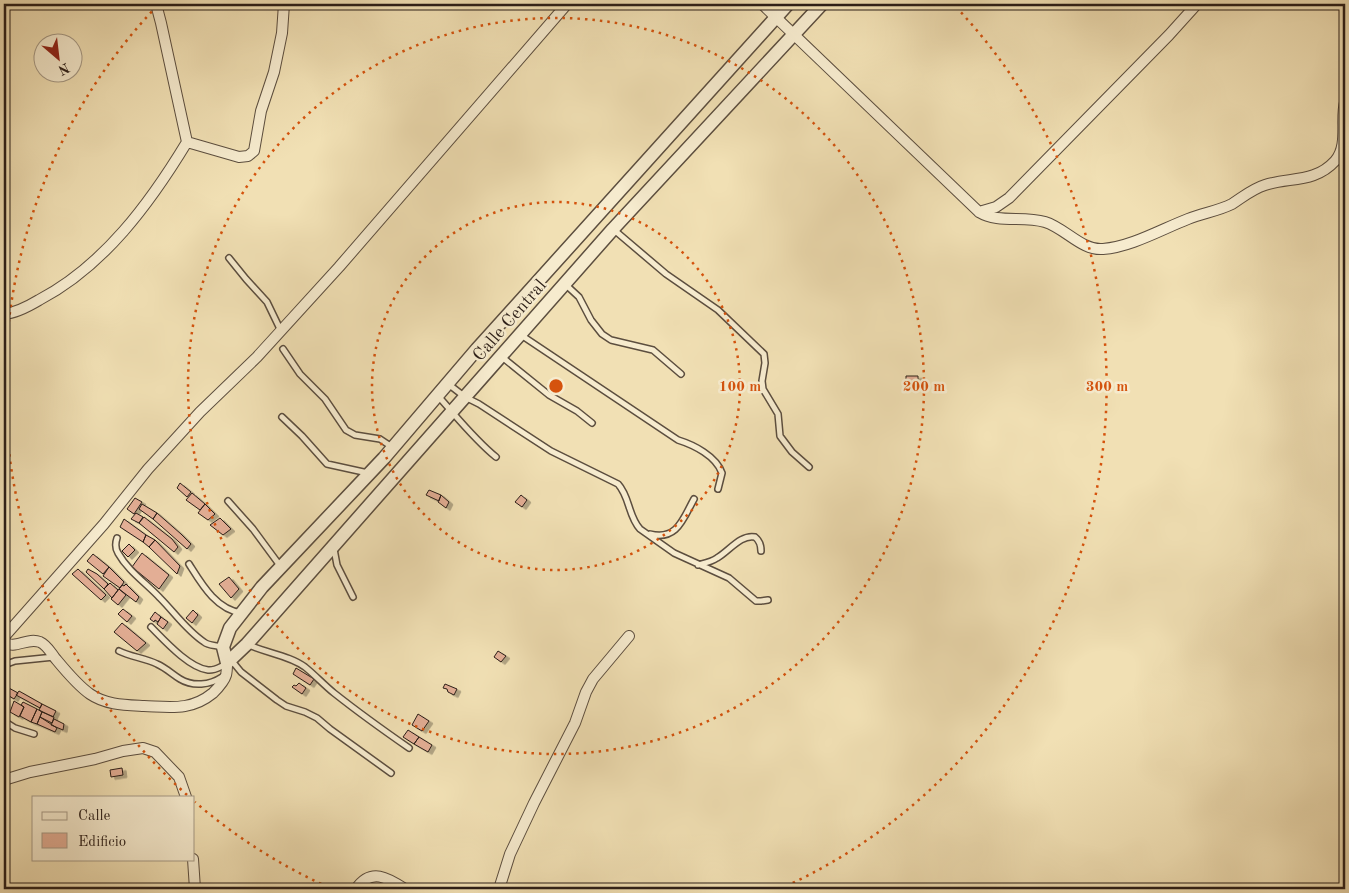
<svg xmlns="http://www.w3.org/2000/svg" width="1349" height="893" font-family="'Old Standard TT',serif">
<defs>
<filter id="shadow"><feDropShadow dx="4" dy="2.5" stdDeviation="0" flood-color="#0004"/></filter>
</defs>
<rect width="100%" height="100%" fill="#f1e0b4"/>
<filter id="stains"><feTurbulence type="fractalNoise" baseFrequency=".004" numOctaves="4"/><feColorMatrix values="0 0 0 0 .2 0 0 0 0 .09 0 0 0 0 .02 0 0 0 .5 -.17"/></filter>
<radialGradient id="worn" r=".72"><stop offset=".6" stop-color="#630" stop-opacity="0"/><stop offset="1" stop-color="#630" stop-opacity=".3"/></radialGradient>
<path fill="#e3ae95" stroke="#2b1e18" filter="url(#shadow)" d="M906,376h12v8h-12z
M180,483l11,9 -4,5 -10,-9z
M429,490l12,5 -2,6 -13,-6z
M192,493l13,11 -5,6 -14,-10z
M441,495l8,7 -3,6 -8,-6z
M521,495l6,5 -5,7 -7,-5z
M135,498l7,4 -8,12 -7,-5z
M142,504l15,9 -4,6 -14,-10z
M205,504l10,10 -7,6 -10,-7z
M136,513l7,4 -4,6 -8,-4z
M157,513l24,21 10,10 -4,5 -34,-30z
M144,517l28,22 6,8 -4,5 -35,-29z
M220,518l11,11 -8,6 -13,-10z
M124,519l22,16 -3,7 -23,-15z
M146,535l9,5 -6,7 -6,-5z
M155,540l25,26 -3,8 -28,-27z
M129,544l6,6 -7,7 -6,-6z
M142,553l27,22 -10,14 -27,-22z
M93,554l16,13 -6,7 -16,-13z
M109,567l15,15 -4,6 -17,-12z
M78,569l28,26 -5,5 -29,-26z
M88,569l9,5 11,10 -4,5 -18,-17z
M229,577l10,12 -8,9 -12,-14z
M110,583l8,7 -6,8 -8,-9z
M126,584l13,13 -3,5 -17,-13 3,-4 2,1z
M119,589l7,6 -8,10 -7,-6z
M123,609l9,7 -5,6 -9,-8z
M193,610l5,5 -6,8 -6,-5z
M155,612l6,5 -3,5 -3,-2 -1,2 -4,-3z
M161,617l7,5 -5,7 -6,-5z
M122,623l24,20 -9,8 -23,-19z
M498,651l8,5 -5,6 -7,-5z
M296,668l18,11 -4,6 -17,-11z
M299,683l7,5 -4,6 -10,-7 2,-2 2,1z
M445,684l12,5 -3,6 -6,-3 -1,-3 -4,-1z
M7,687l11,6 -4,6 -8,-5 1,-2 -2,-1z
M19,691l23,13 -2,4 -24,-13z
M14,701l10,6 -5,10 -9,-5z
M23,702l14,7 -6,13 -11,-6 4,-9 -3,-2z
M42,704l14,7 -3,6 -14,-7z
M37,709l5,3 -5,12 -6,-2z
M42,712l12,5 -2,6 -12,-6z
M418,714l11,7 -7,10 -10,-6z
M40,717l17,11 -2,4 -18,-8z
M54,719l10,5 -1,6 -12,-5z
M408,730l11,7 -5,7 -11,-7z
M419,737l13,8 -4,7 -14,-8z
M122,768l1,7 -12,2 -1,-7z"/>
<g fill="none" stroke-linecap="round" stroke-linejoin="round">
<defs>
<path id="service" d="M613,229l53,45 52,36 46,44 1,9 -3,18 1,8 15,25 2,22 12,16 17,15
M229,258l17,21 21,23 14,29
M565,284l14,13 12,23 11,14 9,6 42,10 28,24
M521,335l157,105c16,5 38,16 44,33l-4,16
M283,349l17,25 25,25 21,31 9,5 25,4 12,8
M502,357l47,38 28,16 15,12
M447,383l18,14 14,7 72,47 67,33c12,13 10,32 22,45l34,24 55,25 27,23h5l7,-1
M438,396c19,21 36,43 58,61
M282,417l20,19 25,28 41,9
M228,501l25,28 28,38
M650,534c27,7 33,-15 44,-35
M117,538c-2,6 -2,10 1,15 10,18 28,30 42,45 14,14 27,33 44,44 5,4 11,3 18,5
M334,549l3,16 16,32
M189,564c12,19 27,46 53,49
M698,565c7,-2 13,-3 19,-7 12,-7 24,-24 38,-21 5,4 6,8 6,14
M151,627c13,13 38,41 57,43 7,1 13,-4 19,-6
M247,644c18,9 42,11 58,23 10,8 19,18 29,26 24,19 49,37 75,55
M119,651c12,6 26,7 38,13 9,4 15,10 23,15 13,8 30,6 42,-2
M232,661l9,11 36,28 9,6 19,6 12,6 13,11 61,44
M4,665l11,-4 39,-4
M4,721l11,7 19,6"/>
<path id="minor" d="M762,4l217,208c20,12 44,3 66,10 20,6 37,29 58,27 28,-2 59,-20 85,-30 15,-6 30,-8 44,-15 11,-7 20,-15 33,-19 25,-8 50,-2 70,-24 14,-16 5,-41 10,-59
M187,142l52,15 9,-1 6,-5 7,-40 13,-39 8,-39 2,-29
M979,212l17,-5 13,-9 160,-163 28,-31
M4,314c12,-1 25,-8 35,-14 65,-34 111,-97 148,-158l-26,-119 -5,-19
M4,637l100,-113 44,-55 52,-57 57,-55 82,-90 228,-263
M4,642c11,8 23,-5 36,0 7,3 11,11 15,16 10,12 22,27 35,36 16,11 35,11 54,12 27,1 47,5 69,-13 5,-5 11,-11 13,-18 1,-4 1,-8 1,-12
M4,780l26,-8 65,-13 28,-8 20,-3 12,4 24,25 7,20
M193,859l2,30
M356,889c15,-22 32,-11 49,0
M499,889l11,-35 24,-51 41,-80 11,-31 7,-13 36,-43"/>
<path id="tertiary" d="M788,4l-311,345 -93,109 -122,129 -32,41 -7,19 4,16 20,-19 366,-415 209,-225"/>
</defs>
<use href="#service" stroke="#5c4e3f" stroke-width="8"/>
<use href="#minor" stroke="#5c4e3f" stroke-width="12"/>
<use href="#tertiary" stroke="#5c4e3f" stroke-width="15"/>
<use href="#service" stroke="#f6ebce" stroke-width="5"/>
<use href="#minor" stroke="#f6ebce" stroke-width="10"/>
<use href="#tertiary" stroke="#f6ebce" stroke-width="12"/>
</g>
<g fill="none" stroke="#d5530d" stroke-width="2.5" stroke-dasharray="2.5 5">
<circle cx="556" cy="386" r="184"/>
<circle cx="556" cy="386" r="368"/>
<path d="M328 887A551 551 0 0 1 195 802M187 795A551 551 0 0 1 156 7M956 7A551 551 0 0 1 784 887"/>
</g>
<g text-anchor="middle" stroke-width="5" stroke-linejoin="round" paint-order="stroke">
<g font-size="18" fill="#2b1e18" stroke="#f6ebce">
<text transform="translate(509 320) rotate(-49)" y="6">Calle Central</text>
</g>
</g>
<circle cx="556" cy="386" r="8" fill="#d5530d" stroke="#f6ebce" stroke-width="2.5"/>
<g font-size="15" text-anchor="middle" font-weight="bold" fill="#d5530d" stroke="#f6ebce" stroke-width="5" stroke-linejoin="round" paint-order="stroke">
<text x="740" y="391">100 m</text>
<text x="924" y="391">200 m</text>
<text x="1107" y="391">300 m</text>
</g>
<rect width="1349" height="893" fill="none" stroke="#f1e0b4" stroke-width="20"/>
<rect x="5" y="5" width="1339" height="883" fill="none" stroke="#2b1e18" stroke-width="2.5"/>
<rect x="10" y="10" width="1329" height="873" fill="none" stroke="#2b1e18"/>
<rect x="32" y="796" width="162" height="65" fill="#f6ebce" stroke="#a59985"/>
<rect x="42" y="812" width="25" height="8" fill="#f6ebce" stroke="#a59985"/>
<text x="78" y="820" font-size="15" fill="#2b1e18">Calle</text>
<rect x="42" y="833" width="25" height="15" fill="#e3ae95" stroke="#a59985"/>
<text x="78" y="846" font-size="15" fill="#2b1e18">Edificio</text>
<g transform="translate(58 58) rotate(152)"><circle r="24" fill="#f6ebce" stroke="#a59985"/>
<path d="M0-4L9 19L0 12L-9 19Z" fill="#8f2418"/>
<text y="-8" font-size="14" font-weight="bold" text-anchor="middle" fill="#2b1e18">N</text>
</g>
<rect width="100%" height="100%" filter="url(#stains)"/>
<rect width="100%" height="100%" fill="url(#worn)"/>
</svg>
